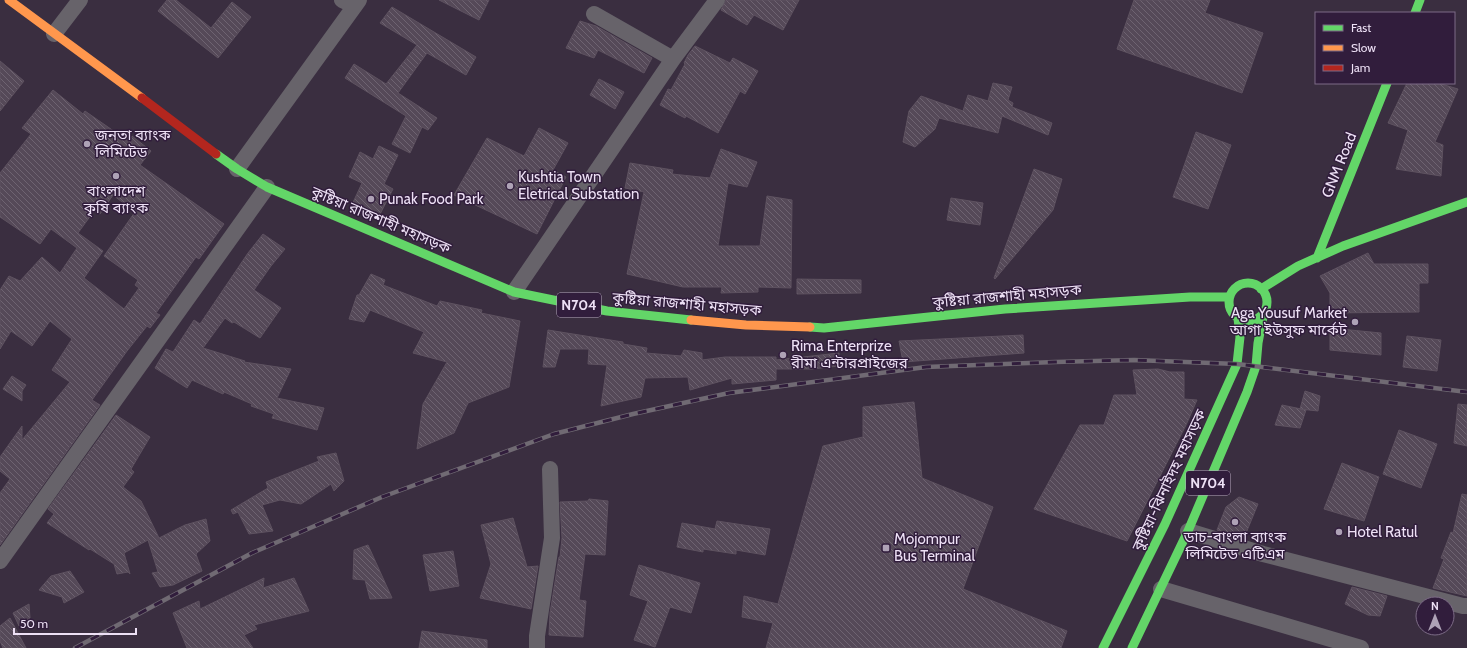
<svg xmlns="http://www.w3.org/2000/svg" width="1467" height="648" font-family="Cabin,'Noto Sans Bengali',sans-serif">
<defs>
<pattern id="building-back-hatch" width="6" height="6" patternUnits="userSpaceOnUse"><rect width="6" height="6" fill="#554958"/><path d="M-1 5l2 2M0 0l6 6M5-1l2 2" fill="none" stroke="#6e6371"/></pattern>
</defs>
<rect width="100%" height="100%" fill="#3a2e40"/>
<path fill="url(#building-back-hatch)" stroke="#5e5260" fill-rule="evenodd" d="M167,0h9l35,28 21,-26 19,15 -33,41 -60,-47z
M439,0h50l-10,20z
M726,0h73l-16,30 -29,-15 -7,10 -26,-15z
M1134,0h76l-5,13 58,20 -21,60 -125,-44z
M392,7l84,50 -10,18 -39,-22 -29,40 39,25 -9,12 -6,-3 -12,26 -18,-9 14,-28 -61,-38 9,-14 32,20 31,-39 -37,-22z
M580,21l16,5 56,32 -8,15 -46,-23 -4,8 -28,-10z
M695,46l35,17 3,-5 25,13 -13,23 -5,-3 -22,42 -32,-17 -1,2 -25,-13 8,-16 3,1 14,-26 -1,-1 4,-8z
M0,61l24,20 -24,30z
M599,79l25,13 -9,17 -25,-14z
M993,83l19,4 -4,13 5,3 -1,4 40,16 -4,12 -46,-19 -4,17 -59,-15 -4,11 -20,18 -12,-5 6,-31 12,-15 42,15 5,-16 20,6z
M1407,83h31l20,6 -23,53 8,3 -2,31 -45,-7 12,-39 -20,-7z
M53,90l30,24 2,-3 43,30 4,-5 19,15 -11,14 84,59 -25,35 -3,-2 -40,56 4,2 -10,13 -3,-2 -20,25 -35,49 8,5 -100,140v-52l10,-14 -10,-8v-14l22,-31v14l48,-58 -18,-12 20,-31 -22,-18 -18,25 -21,-15 -11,18v-59l9,-14 11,5 22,-24 18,16 17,-25 -26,-19 -11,15 -40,-27v-44l31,-39 -9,-6zM113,195l22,17 -31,44 34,24 -3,5 4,3 -15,21 -40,-31 19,-27 -25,-18 16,-22 6,3z
M539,128l29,15 -15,27 13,7 -29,57 -83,-39 33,-57 37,18z
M1196,132l35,13 -23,64 -35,-12z
M379,146l19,9 -14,29 9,5 -16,31 -27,-11 12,-26 -13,-6 11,-25 13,7z
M721,149l36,13 -10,25 -19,-4 -10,63h42l7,-50 25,4 -1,88 -33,-1v5l-37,1 1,-6h-39l-56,-13 17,-82 -19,-4 5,-25 43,7 -1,4 38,4z
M1034,169l28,10 -9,31 -58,69 -1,-1z
M951,198l32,5 -3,22 -33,-5z
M263,234l22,15 -14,17 -17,24 27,18 -21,30 -26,-16 -2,1 -7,-5 -22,30 42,13 -1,1 47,7 -14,29 47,10 -7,22 -45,-12 2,-4 -23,-8 1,-2 -28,-12 -1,2 -31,-14 -5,8 -32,-20 11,-19 7,3 21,-32 6,4 48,-71z
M1368,253l6,11h54v19h-9v29l-89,1v-20l-10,-17z
M371,274l14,6 -2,5 54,21 3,-5 42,9 -1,3 39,8 -11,66 -41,16 -14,30 -37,16 6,-45 24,-42 -34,-9 11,-21 -54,-22 -6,12 -15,-3 8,-24h2z
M797,279l64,1v13l-64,1z
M1330,328l51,5v22l-51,-5z
M548,330l75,12v2l24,4 -1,5 35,3 3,-6 18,3v7l23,-3h51v3l63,-7v13l-27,3h-36v11l-44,4v-6l-42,12 -2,-13 -43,1 -4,19 -40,9 6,-41 -19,-1 1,-15h-29l-5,18h-12z
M1023,335l1,18 -121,9 -4,-21z
M1407,336l34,4 -4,31 -34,-4z
M1158,369l12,3h14v27l13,1 -11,25 -59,116 -93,-32 46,-84h24l10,-30h23l-4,-25z
M12,376l14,9 -4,6v10l-19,-12z
M1305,391l15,5 -2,15 -18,-2z
M914,402l8,76 71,29 -30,82 104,42 -6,17h-295l7,-25 -31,-6 2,-21 34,8 45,-158 40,-9v-30z
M1458,404l9,1v41l-13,-3z
M1282,405l24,5 -6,18 -25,-3z
M116,415l34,22 -19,32 3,3 -11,15 18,14 18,37 26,-13 21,-6 4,22 -14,13 6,17 -29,14 -13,2 -8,-14 6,-1 -10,-32 -24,13 6,21 -2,-2 -11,2 -3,-10 -24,-15 -1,1 -42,-27 7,-9 -6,-5z
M1399,430l38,14 -16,44 -38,-14z
M336,453l8,28 -10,10 -3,-7 -30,20 -21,-4 -18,5 11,26 -24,3 -11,-22 -5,2 -2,-4 37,-22 -2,-6 53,-21 -2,-4z
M1342,463l37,14 -15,44 -40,-12z
M1462,494l5,1v101l-34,-8 11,-29 -3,-1 10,-26 2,1z
M1239,497l19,7 -14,34 -27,-8 9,-23z
M589,499l19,2 -3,54 -20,-1 -6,46 7,1 -3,36 -34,-2 1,-22 9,-56h1l2,-19 -2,-36 28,-1z
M513,518l14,49 11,-1 -7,43 -51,-11 11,-34 -10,-39z
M717,521l53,8 -5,26 -29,-5v4l-33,-5v3l-26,-5 5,-24 33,6z
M368,545l24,53 -22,1 -5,-19 -12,-1 1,-29z
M453,551l6,35 -29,5 -7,-36z
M639,565l61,18 -9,30 -21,-6 -15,40 -21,-7 14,-39 -18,-6z
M70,571l14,21 -20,11 -2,-6 -23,-7 12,-14z
M264,578l-1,10 31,-10 15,33 -55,14 3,4 -13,6 9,13h-66l-14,-35 26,-12 1,8z
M1352,587l35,9 -7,20 -12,-1 -23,-11z
M29,604l1,14 -11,8 -6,-13z
M10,618l16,30h-23l-3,-7v-15z
M422,631l65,9v8h-68z"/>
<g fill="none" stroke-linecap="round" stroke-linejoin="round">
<path stroke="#67636a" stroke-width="16" d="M342,0l13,6
M594,14l79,45
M54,34l26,-34
M237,169l122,-169
M514,292l159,-233 44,-59
M1188,531l75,23 200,52h4
M0,561l267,-374
M1161,589l200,59
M537,648v-12l15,-98 -2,-69"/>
<path stroke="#63d668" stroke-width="9" d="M1415,13l5,-13
M216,154l21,15 30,18 247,105 93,19 84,9
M1317,258l70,-175
M1229 302a19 19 0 1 1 38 0a19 19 0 1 1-38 0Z
M1261,289l37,-23 45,-20 124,-44
M810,327l14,1 181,-19 185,-12h39
M1103,648l62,-124 72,-160 3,-27 -2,-19
M1132,648l56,-117 59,-139 9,-26 2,-23 6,-31"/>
<path stroke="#ff974d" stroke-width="9" d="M9,0l133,98
M691,320l55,5 64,2"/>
<path stroke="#b3261e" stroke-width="9" d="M142,98l74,56"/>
<defs>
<path id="rail" d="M75,648l177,-95 130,-56 172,-63 79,-20 96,-21 197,-26 129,-5 79,-2 103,4 230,28"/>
</defs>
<use href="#rail" stroke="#706a73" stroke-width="4.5"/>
<use href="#rail" stroke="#311d3c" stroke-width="3" stroke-dasharray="9" stroke-linecap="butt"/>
</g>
<g fill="#aea2b6" stroke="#311d3c" stroke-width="1.5">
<circle cx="87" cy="144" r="4"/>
<circle cx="116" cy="176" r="4"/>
<circle cx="510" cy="186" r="4"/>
<circle cx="371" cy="199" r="4"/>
<circle cx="1355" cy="322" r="4"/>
<circle cx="783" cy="355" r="4"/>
<circle cx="1235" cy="522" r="4"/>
<circle cx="1339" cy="532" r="4"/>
<rect x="882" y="544" width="8" height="8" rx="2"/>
</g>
<g text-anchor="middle" stroke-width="3" stroke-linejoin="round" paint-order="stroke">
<g fill="#311d3c" stroke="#b5a6be" stroke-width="1">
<rect x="557" y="293" width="44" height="24" rx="3"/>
<rect x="1186" y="471" width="44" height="24" rx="3"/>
</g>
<g font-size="14" font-weight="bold" fill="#ede0f5">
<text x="579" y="310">N704</text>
<text x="1208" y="488">N704</text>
</g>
<g font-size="15" fill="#ede0f5" stroke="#311d3c" text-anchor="start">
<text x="95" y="140">জনতা ব্যাংক<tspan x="95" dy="17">লিমিটেড</tspan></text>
<text x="518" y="182">Kushtia Town<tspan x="518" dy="17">Eletrical Substation</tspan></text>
<text x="116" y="196" text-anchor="middle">বাংলাদেশ<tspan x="116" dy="17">কৃষি ব্যাংক</tspan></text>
<text x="379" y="204">Punak Food Park</text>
<text x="1347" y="318" text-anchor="end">Aga Yousuf Market<tspan x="1347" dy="17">আগা ইউসুফ মার্কেট</tspan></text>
<text x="791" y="351">Rima Enterprize<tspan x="791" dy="17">রীমা এন্টারপ্রাইজের</tspan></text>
<text x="1347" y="537">Hotel Ratul</text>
<text x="1235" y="542" text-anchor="middle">ডাচ-বাংলা ব্যাংক<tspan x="1235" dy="17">লিমিটেড এটিএম</tspan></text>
<text x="894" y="544">Mojompur<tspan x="894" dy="17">Bus Terminal</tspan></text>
</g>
<g font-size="15" fill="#ede0f5" stroke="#311d3c">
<text transform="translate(1339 165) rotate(-68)" y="5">GNM Road</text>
<text transform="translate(381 220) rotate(23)" y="5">কুষ্টিয়া রাজশাহী মহাসড়ক</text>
<text transform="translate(1007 296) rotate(-5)" y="5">কুষ্টিয়া রাজশাহী মহাসড়ক</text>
<text transform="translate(687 304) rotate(5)" y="5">কুষ্টিয়া রাজশাহী মহাসড়ক</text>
<text transform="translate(1169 480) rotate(-65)" y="5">কুষ্টিয়া-ঝিনাইদহ মহাসড়ক</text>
</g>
</g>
<rect x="1315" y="12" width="140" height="72" fill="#311d3c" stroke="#7c6b86"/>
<rect x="1323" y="25" width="20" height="6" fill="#63d668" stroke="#7c6b86"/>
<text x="1351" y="32" font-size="12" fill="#ede0f5">Fast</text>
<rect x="1323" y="45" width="20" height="6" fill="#ff974d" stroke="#7c6b86"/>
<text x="1351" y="52" font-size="12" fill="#ede0f5">Slow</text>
<rect x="1323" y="65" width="20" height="6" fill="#b3261e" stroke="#7c6b86"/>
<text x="1351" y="72" font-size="12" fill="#ede0f5">Jam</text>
<g transform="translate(1435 616)"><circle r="19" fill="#311d3c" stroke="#7c6b86"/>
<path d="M0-3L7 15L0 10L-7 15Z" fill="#aea2b6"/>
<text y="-6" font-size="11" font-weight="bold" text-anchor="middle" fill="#ede0f5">N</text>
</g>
<path d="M14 628v6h122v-6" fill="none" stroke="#ede0f5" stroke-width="2"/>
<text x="20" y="628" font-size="12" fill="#ede0f5" stroke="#311d3c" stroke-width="3" paint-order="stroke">50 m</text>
</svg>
